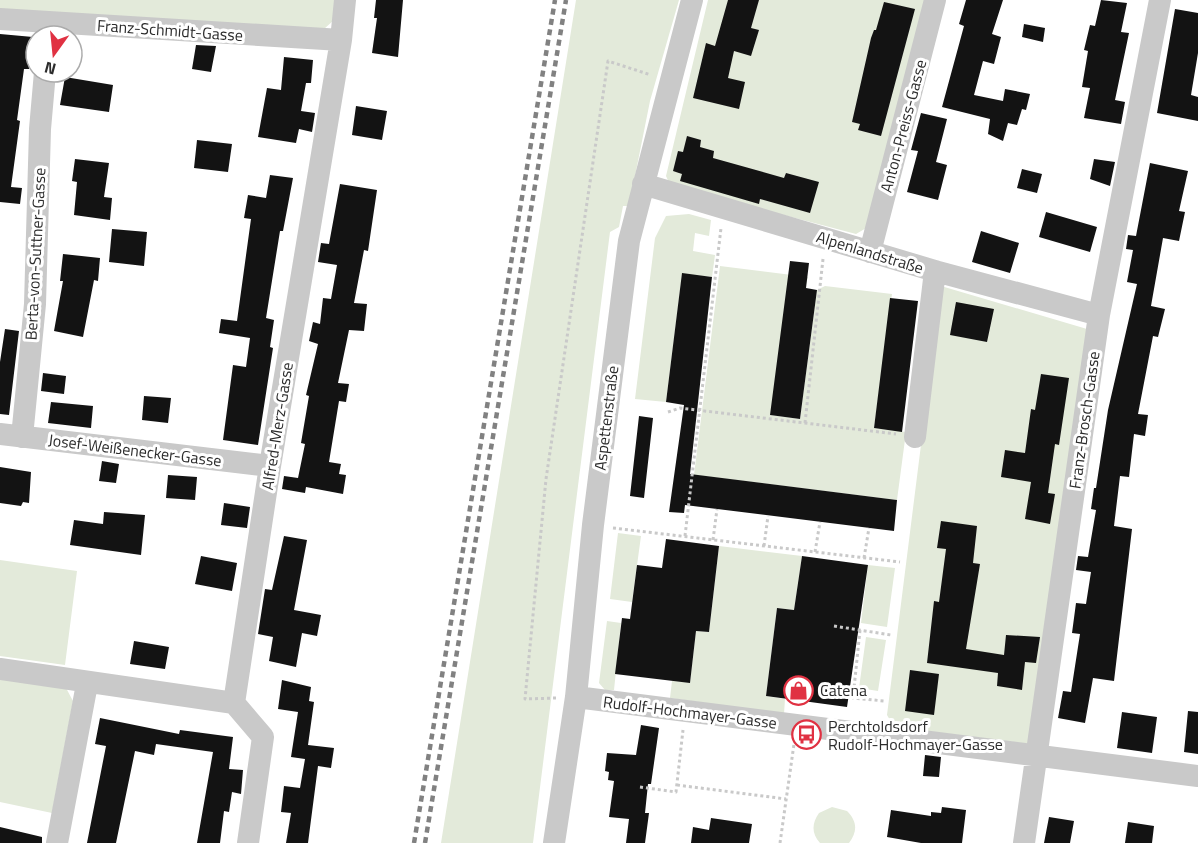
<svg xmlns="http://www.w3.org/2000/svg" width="1198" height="843" font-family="'Titillium Web',sans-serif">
<rect width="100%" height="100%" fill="#fff"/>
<path fill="#e3eada" d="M0,0h336l-2,20 -10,9 -324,-20z
M576,0h103l-29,101 -21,105h-6l-4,21 -9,5 -77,611h-92z
M708,0h219l-59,227 -12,7 -186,-49 -4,-9z
M689,214l22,6 -2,16 -14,-3 -2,18 22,4 -3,22 -30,-3 -16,128 -31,-3 20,-161 11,-22z
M720,266l88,11 -38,138 30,4 17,-129 8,-4 67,8 -18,134 32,4 -9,68 -203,-25z
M941,286l146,43 -58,415 -135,-17 -7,-12z
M618,533l23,3 -9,66 -22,-3z
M719,546l83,10 -8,54 -17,-2 -11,88 19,3 -1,15 -114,-16 2,-17 18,1 6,-51 13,1z
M0,560l77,11 -12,94 -65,-9z
M868,565l27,3 -8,59 -26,-4z
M607,621l14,2 -7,67h-9l-6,-7z
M866,637l20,3 -8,51 -19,-3z
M0,678l66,10 7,13 -21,112 -52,-11z
M832,807l15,4c10,10 11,20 2,32h-29c-9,-10 -8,-20 -1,-30z"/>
<path fill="#131313" d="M376,0h27l-5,57 -26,-4 5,-35h-3z
M728,0h31l-8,28 8,2 -8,26 -17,-5 -6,27 17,4 -6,27 -46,-11 13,-55 9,3z
M966,0h37l-11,34 9,3 -7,27 -11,-3 -9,34 29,6 2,-12 25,5 -4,16 -4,-1 -5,16 -9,-2 -5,18 -15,-7 2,-15 -48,-12 22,-81 -5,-2z
M1101,0l26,3 -6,29 8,1 -14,67 10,2 -4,22 -37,-6 6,-30 -8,-1 6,-36 -4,-1 6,-25 5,1z
M884,2l31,7 -34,127 -23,-6 2,-6 -8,-2 19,-84 3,-8h2z
M1175,9l23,4v40l-7,42 7,2v24l-41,-8z
M1024,24l21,4 -2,14 -21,-5z
M0,34l33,3 -4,32h-5l-7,51 3,1 -9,66 11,1 -2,16 -20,-2z
M196,45l20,1 -5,26 -19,-3z
M284,57l29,3 -2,23h-5l-5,28 14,2 -3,19 -13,-3 -3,14 -38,-6 9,-49 14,2z
M65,77l48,8 -4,27 -49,-7z
M356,106l31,5 -5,29 -30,-5z
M921,113l26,6 -11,43 11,3 -9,35 -31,-8 11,-41 -7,-1z
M687,136l14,4 -1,7 14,4 -1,7 71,20 2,-5 33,9 -9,31 -50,-14 -1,5 -79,-23 2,-7 -9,-3 5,-20 5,1z
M197,140l35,4 -4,28 -34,-4z
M75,159l34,4 -5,34 8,1 -2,22 -36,-5 3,-33 -5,-1z
M1094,159l21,3 -5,24 -20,-7z
M1150,163l38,8 -9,40 6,1 -6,29 -16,-3 -12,68 14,3 -7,28 -5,-1 -15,78 10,1 -3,21 -11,-2 -5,43 -9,-1 -6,50 18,3 -18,152 -21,-3 -8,45 -27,-5 5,-27 8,1 9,-58 -8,-1 4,-30 10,1 5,-32 -15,-2 2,-14 10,1 8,-47 -5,-1 3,-21h2l12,-78 29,-126 -10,-2 6,-32 -7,-1 2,-14 8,1z
M1022,169l20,5 -5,19 -20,-5z
M270,175l23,3 -10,53h-3l-14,87 8,2 -4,27 3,1 -15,97 -35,-5 10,-75 13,2 4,-29 -31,-5 2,-14 16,2 14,-102 -7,-1 4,-23 18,3z
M340,184l37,6 -9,61 -4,-1 -10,53 13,1 -3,27 -15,-1 -11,53 11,1 -3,18 -7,-1 -10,61 12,2 -2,10 7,1 -3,19 -37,-7 -1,6 -23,-4 2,-13 14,2 7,-34 -4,-1 8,-47 -3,-1 12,-51 -9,-3 4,-19 7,2 3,-26 8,1 6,-34 -19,-3 3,-19 8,1z
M1046,212l51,15 -7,25 -51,-15z
M112,229l35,3 -3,34 -35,-4z
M981,231l38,12 -9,30 -38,-11z
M63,254l37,4 -2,23 -4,-1 -11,57 -29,-6 9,-50h-3z
M790,261l19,2 -3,25 11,2 -17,129 -30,-4z
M682,273l30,4 -22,197 207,26 -3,31 -209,-26 -1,8 -15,-1 15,-107 -18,-3z
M890,298l28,3 -16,131 -28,-4z
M956,302l38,7 -7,33 -37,-7z
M5,329l14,2 -10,84 -9,-1v-52z
M43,373l23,3 -2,18 -23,-3z
M1041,374l28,4 -10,67 -4,-1 -7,49 7,1 -5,30 -25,-5 6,-37 -30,-5 4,-27 20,3 6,-44 4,1z
M144,396l27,2 -3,25 -26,-3z
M51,402l42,4 -2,22 -43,-5z
M639,416l14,2 -9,80 -14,-2z
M102,461l17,3 -3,19 -17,-2z
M0,467l31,5 -2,31 -6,-1 -2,4 -21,-3z
M168,475l29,2 -2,23 -29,-2z
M224,503l26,4 -3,21 -26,-3z
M104,512l41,3 -4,40 -71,-10 4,-25 29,4z
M941,521l36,5 -4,37 7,1 -14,85 38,6 2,-20 34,2 -4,26 -11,-1 -3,28 -25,-4 1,-13 -71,-10 7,-62 5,1 7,-53 -9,-1z
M284,536l23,4 -13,70 27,5 -4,21 -15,-3 -6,34 -27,-6 4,-24 -15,-3 7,-45 7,1z
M666,539l53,7 -10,86 -13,-1 -6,52 -75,-9 7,-56 8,1 7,-54 25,3z
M201,556l36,7 -5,28 -37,-7z
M802,556l66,9 -21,142 -81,-11 11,-88 17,2z
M134,641l35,6 -4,22 -35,-5z
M910,670l29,4 -5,41 -29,-4z
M282,680l29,7 -2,14 5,1 -6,43 26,3 -3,20 -13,-2 -10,77h-22l5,-30 -10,-1 3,-26 16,2 5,-29 -14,-2 7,-45 -20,-3z
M1188,711l10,1v42l-14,-2z
M1122,712l35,5 -5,36 -35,-5z
M100,718l79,16 1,-4 53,7 -4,32 14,1 -2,24 -9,-2 -3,20 -5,-1 -4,32h-23l16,-91 -57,-8 -2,11 -19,-4 -19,92h-29l19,-97 -11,-2z
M641,725l18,3 -8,56h-3l-3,29h4l-4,30h-19l3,-24 -20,-2 5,-36 -6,-1 1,-8 -4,-1 2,-18 29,2z
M925,755l16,2 -2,20 -16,-1z
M942,807l24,3 -4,33h-41l-34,-6 4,-27 40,6v-4l10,1z
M1049,817l25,4 -4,22h-26z
M711,818l41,6 -3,19h-58l2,-16 16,3z
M1128,822l26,4 -2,17h-27z
M0,827l42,10v6h-42z"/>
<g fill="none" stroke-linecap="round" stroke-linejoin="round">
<path stroke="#c9c9c9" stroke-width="3" stroke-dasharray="3 3" stroke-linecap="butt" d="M668,412l12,-4 216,26
M805,423l18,-164
M613,528l287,34
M685,536l36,-308
M713,540l4,-31
M764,546l4,-30
M815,552l5,-30
M864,558l5,-30
M834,626l57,9
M860,630l-7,68 31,3
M556,698l-31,1 21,-220 62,-418 43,14
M677,785l109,14
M640,787l36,5 7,-62
M780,843l14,-99"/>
<path stroke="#c9c9c9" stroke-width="22" d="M0,19l341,21
M643,184l292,87 164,44
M870,252l65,-252
M0,434l270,32
M22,437l13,-133 5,-175 5,-57
M915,437l20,-166
M0,669l234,34
M576,697l622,79
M57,843l30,-159
M248,843l15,-106 -29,-34 36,-237 71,-426 4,-40
M554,843l22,-146 17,-172 36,-284 63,-241
M1024,843l75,-528 61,-315"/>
<path stroke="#818181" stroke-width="4.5" stroke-dasharray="6 4.5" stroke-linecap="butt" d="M414,843l141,-843
M425,843l141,-843"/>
</g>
<defs>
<symbol id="shop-ring" viewBox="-11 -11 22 22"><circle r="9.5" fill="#fff" stroke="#e03142" stroke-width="1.5"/><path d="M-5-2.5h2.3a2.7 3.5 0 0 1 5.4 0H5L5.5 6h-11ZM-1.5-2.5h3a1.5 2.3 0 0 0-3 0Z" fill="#e03142"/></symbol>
<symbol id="bus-ring" viewBox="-11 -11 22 22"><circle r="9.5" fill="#fff" stroke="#e03142" stroke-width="1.5"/><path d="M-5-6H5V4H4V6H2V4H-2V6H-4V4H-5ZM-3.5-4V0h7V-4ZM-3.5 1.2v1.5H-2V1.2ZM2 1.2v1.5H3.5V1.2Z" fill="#e03142"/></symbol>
</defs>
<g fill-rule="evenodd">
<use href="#shop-ring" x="782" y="674" width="33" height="33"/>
<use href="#bus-ring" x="790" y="718" width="33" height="33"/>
</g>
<g text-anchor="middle" stroke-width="6" stroke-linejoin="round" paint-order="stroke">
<g font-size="16" fill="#2c2c2c" stroke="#fff">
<text transform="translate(170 30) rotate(4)" y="6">Franz-Schmidt-Gasse</text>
<text transform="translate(903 126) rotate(-75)" y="6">Anton-Preiss-Gasse</text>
<text transform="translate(870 252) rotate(17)" y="6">Alpenlandstraße</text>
<text transform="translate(35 254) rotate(-87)" y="6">Berta-von-Suttner-Gasse</text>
<text transform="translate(606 418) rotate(-83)" y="6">Aspettenstraße</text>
<text transform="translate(1084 420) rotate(-82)" y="6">Franz-Brosch-Gasse</text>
<text transform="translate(277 426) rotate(-81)" y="6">Alfred-Merz-Gasse</text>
<text transform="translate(135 450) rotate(7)" y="6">Josef-Weißenecker-Gasse</text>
<text transform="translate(690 712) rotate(7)" y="6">Rudolf-Hochmayer-Gasse</text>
</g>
<g font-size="16" fill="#2c2c2c" stroke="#fff" text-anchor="start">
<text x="820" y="696">Catena</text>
<text x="828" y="732">Perchtoldsdorf<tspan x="828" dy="18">Rudolf-Hochmayer-Gasse</tspan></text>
</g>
</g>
<g transform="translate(54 54) rotate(195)"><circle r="28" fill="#ffffff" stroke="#ababab" stroke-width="1.5"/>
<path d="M0-4.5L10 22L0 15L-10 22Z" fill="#e03142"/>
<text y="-9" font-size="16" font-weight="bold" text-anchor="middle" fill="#2c2c2c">N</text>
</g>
</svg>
